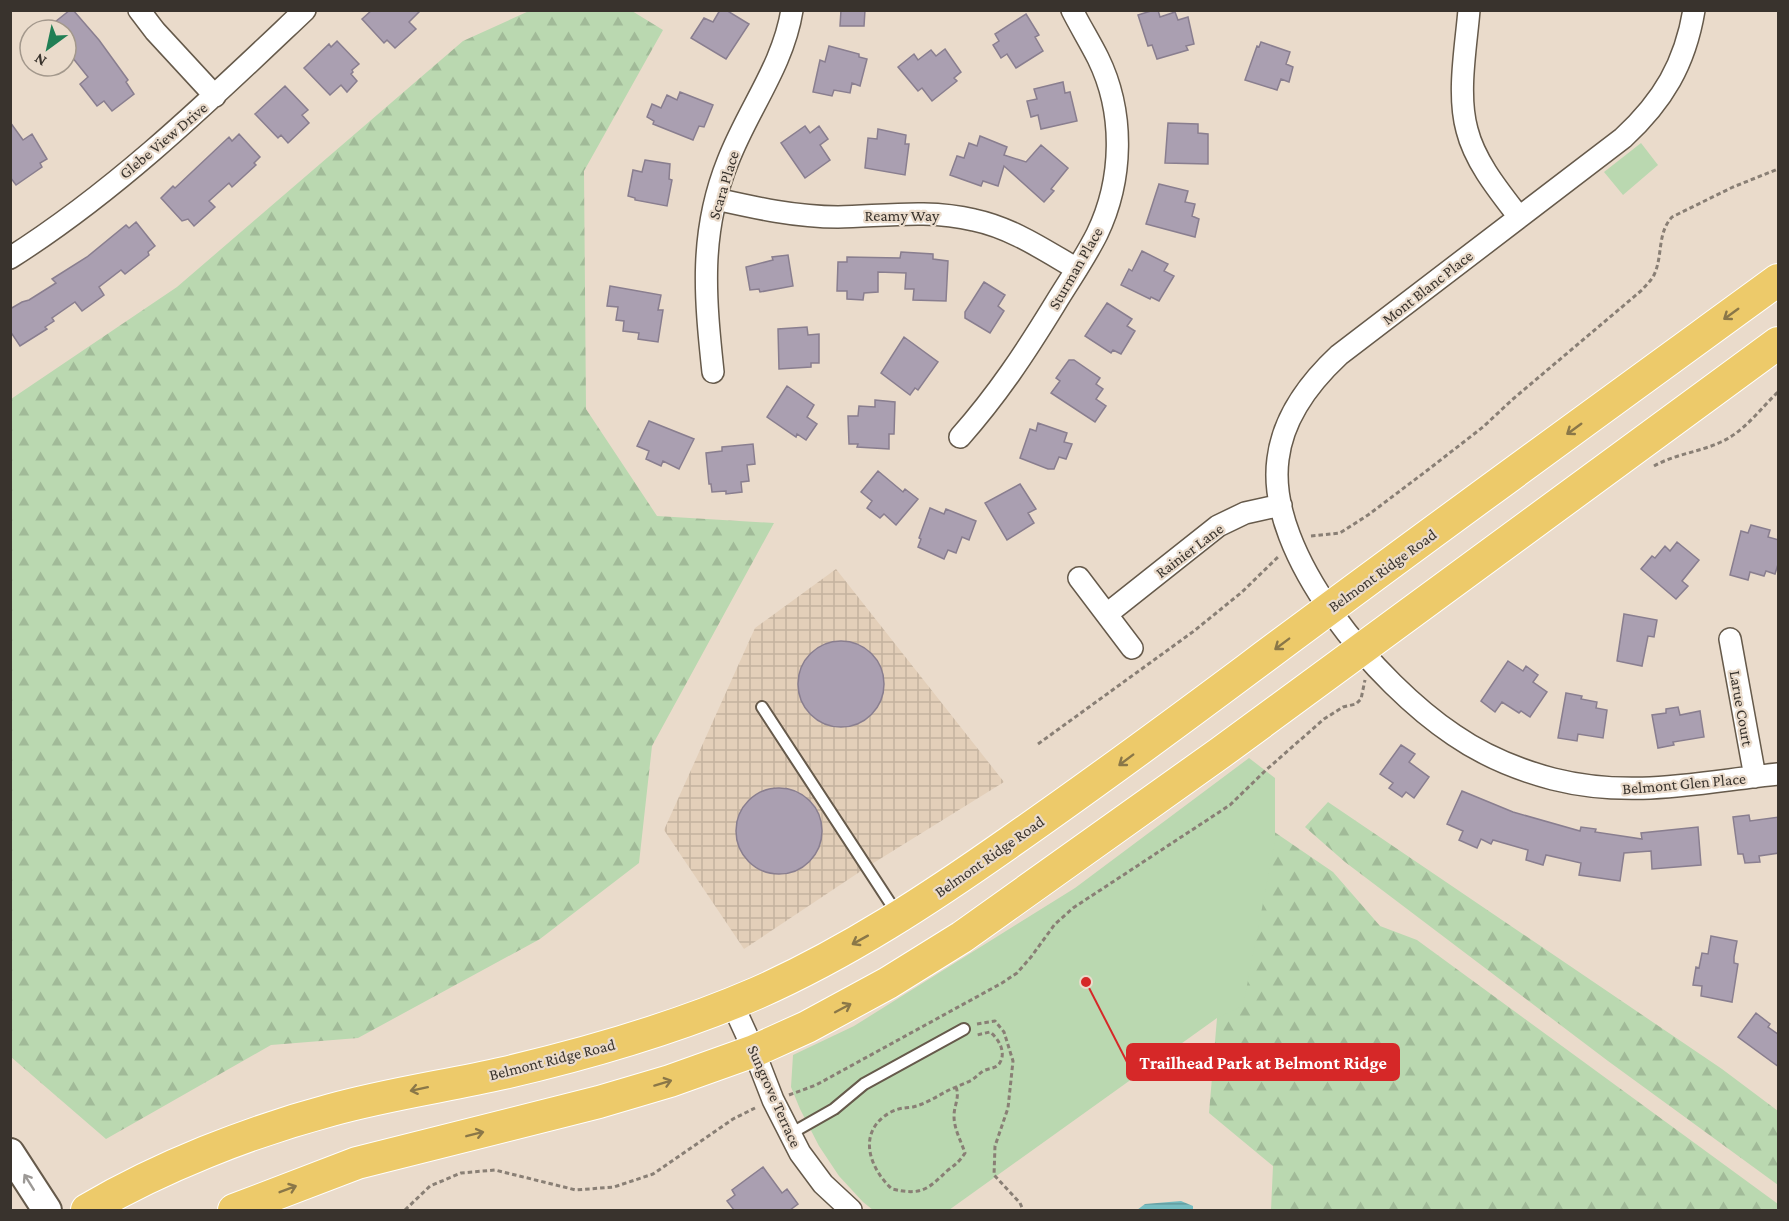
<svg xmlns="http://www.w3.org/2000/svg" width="1789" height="1221" font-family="'Crimson Pro',serif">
<defs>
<pattern id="industrial-grid" width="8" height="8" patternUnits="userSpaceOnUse" patternTransform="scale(1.5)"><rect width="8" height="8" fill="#e3cfb9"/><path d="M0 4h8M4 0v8" fill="none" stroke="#c4b29f"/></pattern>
<pattern id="forest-firs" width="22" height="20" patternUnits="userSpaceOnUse" patternTransform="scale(1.5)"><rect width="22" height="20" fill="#bad8b0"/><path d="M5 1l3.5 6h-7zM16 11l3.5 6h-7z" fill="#a1ba98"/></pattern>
<pattern id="water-rules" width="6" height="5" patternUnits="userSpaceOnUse" patternTransform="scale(1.5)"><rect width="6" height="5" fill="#76bdc1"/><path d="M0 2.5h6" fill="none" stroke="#629a9d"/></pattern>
</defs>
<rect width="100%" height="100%" fill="#eadbcb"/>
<path fill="url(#industrial-grid)" d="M836,569l168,213 -137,85 -123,82 -80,-119 91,-202z"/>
<path fill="url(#forest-firs)" d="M529,11h103l31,19 -79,141 2,238 71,107 117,7 -122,223 -13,117 -99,76 -182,99 -87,7 -165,94 -95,-82v-658l166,-112 286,-246z
M1328,802l394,267 56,42v74l-170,-124 -263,-199 -40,-35z
M1251,816l82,56 47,54 37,14 361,264v6h-507l2,-44 -64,-53 8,-95z"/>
<path fill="#bad8b0" d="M1641,143l17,22 -35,30 -19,-23z
M1249,758l26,20v63l-32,165 -26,12 -268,192h-76l-10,-8 -24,-26 -20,-30 -19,-37 -9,-22 2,-32 61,-29 221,-138z"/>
<path fill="url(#water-rules)" d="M1181,1201l12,5v4h-56l8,-6z"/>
<path fill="#aa9fb1" stroke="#897e8f" stroke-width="1.5" d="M70,10h3l26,30 29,40 -2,2 8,12 -22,17 -8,-10 -7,5 -17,-22 8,-7 -16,-20 -6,5v-32h-21z
M372,10h49l-12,12 7,7 -21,19 -8,-8 -3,3 -22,-24z
M720,10h6l23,14 -23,35 -35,-21 13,-20 9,4z
M841,10h24l-1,16h-24z
M1154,10h4l2,7 15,-5 3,8 10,-3 6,27 -8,2 2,4 -31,9 -5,-14 -4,1 -10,-31z
M1026,14l13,21 -4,2 8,14 -27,17 -9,-14 -6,4 -8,-13 6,-4 -4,-7z
M337,41l22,23 -7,6 1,2 -2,2 6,7 -10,11 -6,-7 -11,10 -26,-27 25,-24 2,3z
M1261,42l29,10 -4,12 7,3 -4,15 -8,-3 -4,11 -32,-10 12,-34 2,1z
M829,46l30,8v3l8,2 -7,27 -8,-3 -2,10 -16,-3 -2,6 -19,-4 7,-32 5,2z
M945,49l16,23 -7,6 3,3 -25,20 -10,-13 -4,3 -20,-24 16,-13 4,6 13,-10 5,6z
M1063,82l2,11 5,-1 7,29 -36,8 -3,-14 -7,2 -4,-16 10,-2 -3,-10z
M285,86l23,24 -6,5 7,8 -21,20 -7,-8 -3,3 -23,-24z
M680,92l33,13 -9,22 -5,-1 -6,14 -40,-16 1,-3 -7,-4 5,-13 9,4 6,-13 10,5z
M10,122l13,18 9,-6 15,25 -7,4 2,4 -26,18 -6,-8z
M1168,123l30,1v9l10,1v30l-43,-1z
M805,126l5,7 9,-7 9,13 -8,6 10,15 -25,18 -24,-35z
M878,129l28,6 -1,9h4l-4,31 -40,-7 3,-30 9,1z
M239,134l21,23 -6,6 2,2 -24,22 -3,-4 -20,18 6,6 -21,19 -6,-7 -6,2 -21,-23 12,-12 2,2 54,-51 3,4z
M980,136l27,11 -3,8 22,7 15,-17 27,23 -17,21 3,2 -10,11 -40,-36 -6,20 -15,-5 -2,5 -31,-11 7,-19 7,2 5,-15 8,3z
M645,160l25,4 -1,15 3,1 -5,26 -32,-6v-2l-7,-2 5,-26 9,2z
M1159,184l29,7 -3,11 10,2 -3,12 7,3 -4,18 -49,-13z
M136,222l19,24 -7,6 1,3 -24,19 -4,-4 -22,17 5,8 -22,16 -7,-9 -23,16 2,3 -9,6 2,2 -27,17 -10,-15v-22l12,-7 7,-2 27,-17 -4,-4 35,-22 39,-32 3,3z
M1142,251l26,13 -4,7 10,5 -15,25 -8,-4 -1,2 -29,-14 8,-16 3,2z
M901,252l32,2v5l15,2 -2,40 -33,-1 1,-11h-9l1,-16 -28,-1v20l-14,1 -1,7 -16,-1v-8h-10l1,-29h9v-5l53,1z
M788,255l5,31 -33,6 -1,-3 -9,1 -4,-23 27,-7 -1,-3z
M984,282l21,13 -7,11 6,5 -14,22 -25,-15v-6z
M610,286l51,9 -3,15h5l-5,32 -20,-3 1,-6 -16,-2 1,-10 -8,-1 2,-13 -11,-1z
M1107,303l25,16 -5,7 8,5 -14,23 -8,-4 -2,3 -26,-17z
M807,327l1,8 11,-1v29h-8v4l-32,2 -1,-40z
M904,337l34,25 -20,28 -3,-2 -5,7 -29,-22z
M1069,360h5l26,18 -4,6 7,5 -7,10 10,7 -11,16 -44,-29 9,-12 -4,-3z
M787,386l27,19 -7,12 10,7 -11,16 -9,-6 -1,3 -29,-20z
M875,400l20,2 -1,32h-5v15l-32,-2 1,-3h-9l-1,-28h10l1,-10 16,1z
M649,421l45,18 -15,30 -16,-8 -2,5 -15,-7 3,-8 -12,-5z
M1038,423l29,10 -3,9 8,2 -6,15 -7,-2 -5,12h-6l-28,-11 10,-29 6,2z
M753,444l2,20 -8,1 2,16 -8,1 1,10 -16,2v-3l-14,1 -1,-8h-2l-3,-31 16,-2v-4z
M878,471l25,21 2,-3 13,10 -22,26 -12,-11 -4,4 -13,-10 5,-7 -11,-9z
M1020,484l16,25 -8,4 6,10 -27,17 -22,-37z
M930,508l14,6 2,-5 30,12 -7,19 -7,-3 -6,16 -8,-3 -4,9 -26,-12 3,-8 -2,-1z
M1751,525l19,5 -2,7 11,3v21l-4,13 -9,-3 -2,5 -14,-4 -2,8 -18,-5 11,-44 7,2z
M1677,542l22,18 -17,21 6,5 -12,13 -35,-30 11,-13 3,2 10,-12 5,5z
M1624,614l33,6 -3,17 -6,-1 -6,30 -25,-5z
M798 684a43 43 0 1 1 86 0a43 43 0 1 1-86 0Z
M1508,661l15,10 3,-5 12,9 -5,7 14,10 -17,25 -9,-6 -2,2 -17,-11 -7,10 -14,-11z
M1566,693l16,3 -1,3 16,3 -1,6 11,2 -4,28 -25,-4 -1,7 -19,-3z
M1678,707l2,8 20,-4 4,26 -31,5 1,3 -16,3 -6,-33 14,-2v-4z
M1401,745l14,9 -6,8 20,15 -15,21 -8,-6 -4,5 -13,-9 4,-5 -13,-9z
M736 831a43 43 0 1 1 86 0a43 43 0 1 1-86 0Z
M1462,791l51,21 67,19 1,-4 15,2 -1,3 47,7 -1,-6 57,-6 3,38 -49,4 -1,-18 -27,2 -4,28 -41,-6 2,-12 -35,-8 -3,10 -17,-5 2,-10 -35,-10 -2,4 -10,-5 -4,9 -18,-8 4,-9 -16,-7z
M1749,815l1,6 29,-4v36l-20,3 1,6 -15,1 -2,-9h-5l-5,-37z
M1711,936l26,5 -3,16v6l4,1 -6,38 -31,-6 1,-10 -9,-1 3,-18 3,1 3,-15 6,1z
M1756,1013l14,11 -2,3 11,8v32l-41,-30z
M763,1167l19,26 5,-4 11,15 -8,6h-56l-7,-9 8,-6 -3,-5z"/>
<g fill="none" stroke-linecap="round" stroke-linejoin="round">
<defs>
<path id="lane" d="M762,707l136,208
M790,1134l44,-25 30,-25 100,-55"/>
<path id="street" d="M139,10l16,21 60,65
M1469,10c-3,37 -12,84 -2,120 8,32 32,61 52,87
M1694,10c-9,54 -31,91 -71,128l-284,217c-30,28 -56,62 -61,104 -13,96 101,226 176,276 29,20 65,35 99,44 79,20 147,3 225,-5
M716,199c40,9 80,18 122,18 46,-1 91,-8 136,3 38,8 70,30 103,49
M10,258c109,-69 202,-160 295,-248
M713,372c-8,-75 -14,-139 15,-211 20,-52 55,-95 64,-151
M960,437c38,-43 65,-84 95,-133 14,-23 30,-46 42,-70 26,-54 28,-121 1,-176 -8,-16 -18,-32 -26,-48
M1079,578l53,70
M1107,614l111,-88 27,-13 36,-8
M1730,639l25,138
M732,1003l22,48 19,49 27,53 23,31 28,26"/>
<path id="secondary" d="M10,1153l37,57"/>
<path id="primary" d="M87,1210c73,-43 162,-78 244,-100 57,-16 116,-24 173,-37 86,-20 172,-45 253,-80 90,-40 172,-94 253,-151 80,-56 159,-114 238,-173 175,-131 353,-260 530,-389
M234,1210l123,-47 242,-61 71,-21 84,-30 53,-24 81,-44 74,-46 258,-184 558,-410"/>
</defs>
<use href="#lane" stroke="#665a4b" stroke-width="14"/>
<use href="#street" stroke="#665a4b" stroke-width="24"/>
<use href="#secondary" stroke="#665a4b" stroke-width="32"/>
<use href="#primary" stroke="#fff" stroke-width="34"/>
<path stroke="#897f75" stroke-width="3" stroke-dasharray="4.5 3" stroke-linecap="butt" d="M1654,466c21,-12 46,-14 67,-24 24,-11 39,-33 57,-50
M1311,536l29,-3 28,-18 61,-46 54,-42 30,-28 129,-109c4,-5 9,-9 12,-15 9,-19 3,-42 18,-58l61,-30 45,-18
M1038,744l156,-113 48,-39 38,-37
M977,1024l18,-3 9,11 9,29 -5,47 -13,38 -1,29 26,28 3,7
M956,1087c4,11 -2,18 -2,29 0,13 7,25 11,37 -5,8 -10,12 -17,17 -20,19 -26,26 -56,19 -23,-21 -36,-58 -1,-77 7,-4 14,-4 22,-5 12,-3 23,-10 34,-16 8,-4 17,-7 25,-11 4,-3 7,-6 11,-9 6,-3 12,-2 16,-7 8,-11 0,-25 -9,-32l-13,3
M789,1095l27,-10 186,-102 15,-10 14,-16 24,-33 18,-16 157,-103 36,-35 58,-51 19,-12 13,-3 5,-5 4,-19
M405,1210l25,-24 31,-13 34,-3 81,20 38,-3 39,-13 80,-55 22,-11"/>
<use href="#lane" stroke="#fff" stroke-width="10"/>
<use href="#street" stroke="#fff" stroke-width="21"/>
<use href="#secondary" stroke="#fff" stroke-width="28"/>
<use href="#primary" stroke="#edca6a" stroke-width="32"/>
</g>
<defs><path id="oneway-shaft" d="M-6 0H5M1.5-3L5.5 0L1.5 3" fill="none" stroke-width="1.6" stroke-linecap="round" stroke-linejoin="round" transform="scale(1.5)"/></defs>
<g stroke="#8a7748">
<use href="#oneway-shaft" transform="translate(1731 314) rotate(144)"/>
<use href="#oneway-shaft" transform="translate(1574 429) rotate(144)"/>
<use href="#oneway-shaft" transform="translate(1282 644) rotate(143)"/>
<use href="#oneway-shaft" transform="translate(1126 760) rotate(143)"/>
<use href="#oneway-shaft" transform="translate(860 940) rotate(151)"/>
<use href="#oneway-shaft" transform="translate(843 1008) rotate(-28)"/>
<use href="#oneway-shaft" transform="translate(663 1083) rotate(-17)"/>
<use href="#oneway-shaft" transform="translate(419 1089) rotate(168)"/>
<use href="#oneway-shaft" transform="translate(475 1134) rotate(-14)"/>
<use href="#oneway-shaft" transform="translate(288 1189) rotate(-21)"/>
</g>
<use stroke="#9c9996" href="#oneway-shaft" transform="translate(29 1182) rotate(-122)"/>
<g text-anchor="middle" stroke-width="4.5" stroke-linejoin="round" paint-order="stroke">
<g font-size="16" fill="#39332d" stroke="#eadbcb">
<text transform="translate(163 140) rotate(-40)" y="6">Glebe View Drive</text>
<text transform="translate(723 185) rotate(-73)" y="6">Scara Place</text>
<text x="902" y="221">Reamy Way</text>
<text transform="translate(1075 268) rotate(-60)" y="6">Sturman Place</text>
<text transform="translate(1427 287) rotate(-38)" y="6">Mont Blanc Place</text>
<text transform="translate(1189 550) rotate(-37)" y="6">Rainier Lane</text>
<text transform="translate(1382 570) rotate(-36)" y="6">Belmont Ridge Road</text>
<text transform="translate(1742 708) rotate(80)" y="6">Larue Court</text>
<text transform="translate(1684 783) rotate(-5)" y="6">Belmont Glen Place</text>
<text transform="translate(989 856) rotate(-35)" y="6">Belmont Ridge Road</text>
<text transform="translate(552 1059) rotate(-14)" y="6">Belmont Ridge Road</text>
<text transform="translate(775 1096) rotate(66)" y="6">Sungrove Terrace</text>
</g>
</g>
<path fill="none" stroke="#d62828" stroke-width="2" d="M1086 982L1127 1062"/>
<circle fill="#d62828" stroke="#eadbcb" stroke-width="2" cx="1086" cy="982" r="6"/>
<rect fill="#d62828" stroke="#d62828" stroke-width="2" x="1127" y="1044" width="272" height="36" rx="6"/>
<g font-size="18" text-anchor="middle" font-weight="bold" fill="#fff">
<text x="1263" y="1069">Trailhead Park at Belmont Ridge</text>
</g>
<rect width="1789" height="1221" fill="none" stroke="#39332d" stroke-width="24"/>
<g transform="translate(48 48) rotate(213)"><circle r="28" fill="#eadbcb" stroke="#a3988c" stroke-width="1.5"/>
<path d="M0-4.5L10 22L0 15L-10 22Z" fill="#217f55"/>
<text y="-9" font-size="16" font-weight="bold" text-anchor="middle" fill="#39332d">N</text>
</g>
</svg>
